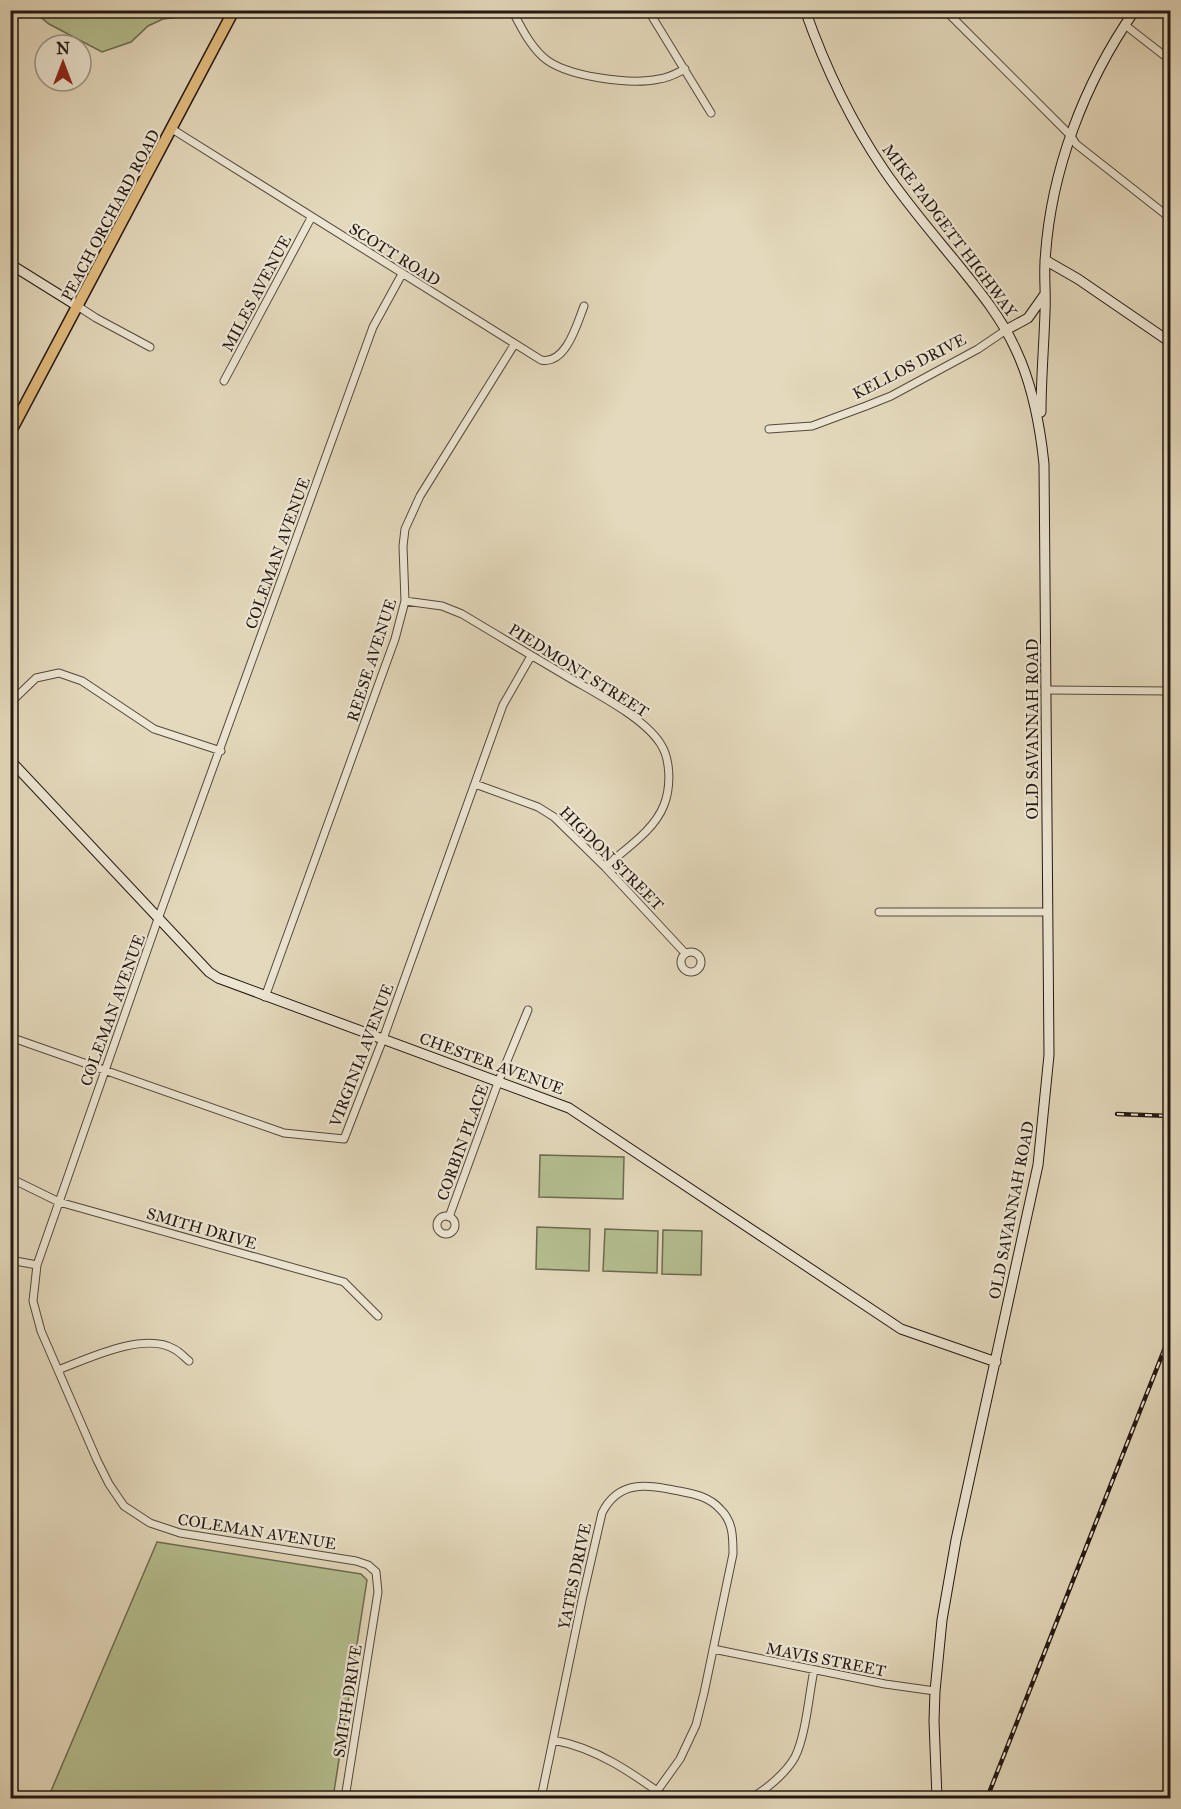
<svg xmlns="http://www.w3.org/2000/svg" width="1181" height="1809" font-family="'IM FELL Great Primer',serif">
<rect width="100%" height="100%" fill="#e4d9bc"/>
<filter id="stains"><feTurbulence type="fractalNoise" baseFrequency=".00333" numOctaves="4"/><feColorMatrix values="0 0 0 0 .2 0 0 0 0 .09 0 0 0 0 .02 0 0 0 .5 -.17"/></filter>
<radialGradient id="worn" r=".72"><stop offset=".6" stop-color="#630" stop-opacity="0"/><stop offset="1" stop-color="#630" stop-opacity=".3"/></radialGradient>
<path fill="#b5bf90" stroke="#6c6b51" stroke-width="1.5" d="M33,11h167l-3,4 -34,4 -15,7 -17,16 -29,10 -53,-28z
M540,1155l84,2 -1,42 -84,-2z
M537,1227l53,2 -1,42 -53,-2z
M605,1229l53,2 -1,42 -54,-2z
M663,1230l39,1 -1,44 -39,-1z
M157,1542l204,32 6,6 -34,218h-285z"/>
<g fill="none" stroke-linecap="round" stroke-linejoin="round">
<defs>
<path id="street" d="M512,10c9,17 17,34 31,47 22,20 88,28 116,22 10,-1 18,-6 26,-10
M648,10l63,103
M945,10l126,126 5,8 94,74
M1125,25l45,35
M172,129l369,231c25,5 36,-36 43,-54
M79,307l17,11 54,29
M224,381l87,-163
M769,429l43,-3 54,-20 25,-10 87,-47 28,-19
M405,601l37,5 20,8c35,21 70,42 106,63 27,16 75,40 92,66 11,16 11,44 4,62 -10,26 -39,44 -59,62
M1046,690l124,1
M10,703l26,-25 23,-5 23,8 72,48 67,22
M475,784l63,23 16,10 51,50 80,86
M879,912h169
M681 962a10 10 0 1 1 20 0a10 10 0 1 1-20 0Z
M265,997l130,-358 10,-38 -2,-55 2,-17 15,-33 94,-151
M10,1037l274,96 60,6 39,-100 120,-334 28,-49
M10,1178l49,24 285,80 34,34
M437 1225a9 9 0 1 1 18 0a9 9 0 1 1-18 0Z
M449,1217l50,-137 29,-70
M10,1260l27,5
M58,1370c29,-11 86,-39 116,-21 6,3 10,8 15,12
M713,1649l172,35 50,7
M553,1740c44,8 79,33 114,58
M345,1798l33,-206 -2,-20 -8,-7 -12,-4 -176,-28 -30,-10 -26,-17 -15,-22 -12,-24 -56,-129 -8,-30 4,-36 121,-346 215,-592 29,-53
M541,1798l41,-198 20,-87c17,-34 46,-28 77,-22 16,3 31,6 42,19 12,12 12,27 12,44l-29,139 -8,32 -16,34 -28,39
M751,1798c16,-9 35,-25 44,-41 11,-22 14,-63 19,-87"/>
<path id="secondary" d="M805,10c20,57 45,110 79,160 23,34 50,65 76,97 21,26 42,52 56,83 17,36 24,75 28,114l5,591 -11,110 -82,375 -14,80 -7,71 -1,30 3,77
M1045,260l33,19 92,63
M10,264l69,43
M1006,330l22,-12 17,-24
M1041,412c0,-33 3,-67 4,-100 1,-17 -1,-34 0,-50 5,-90 39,-179 90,-252
M10,760l199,212 9,6 351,130 332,221 95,33"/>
<path id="primary" d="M10,433l224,-423"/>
</defs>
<use href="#street" stroke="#52483c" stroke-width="9"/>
<use href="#secondary" stroke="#221712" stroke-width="11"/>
<use href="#primary" stroke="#221712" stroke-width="13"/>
<use href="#street" stroke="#ede6d3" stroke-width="7"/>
<use href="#secondary" stroke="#ede6d3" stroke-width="9"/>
<use href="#primary" stroke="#e2bc7e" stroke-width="10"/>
<defs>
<path id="rail" d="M1117,1114l53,2
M987,1798l183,-463"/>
</defs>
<use href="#rail" stroke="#221712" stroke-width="4.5"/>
<use href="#rail" stroke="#ede6d3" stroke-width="2" stroke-dasharray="7" stroke-linecap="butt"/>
</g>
<g text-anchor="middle" stroke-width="4.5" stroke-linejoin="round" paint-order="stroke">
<g font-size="16" fill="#221712" stroke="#ede6d3">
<text transform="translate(110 215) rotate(-62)" y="6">PEACH ORCHARD ROAD</text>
<text transform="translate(950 230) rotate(53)" y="6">MIKE PADGETT HIGHWAY</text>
<text transform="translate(395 254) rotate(32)" y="6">SCOTT ROAD</text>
<text transform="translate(256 293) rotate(-62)" y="6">MILES AVENUE</text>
<text transform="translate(909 366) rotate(-27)" y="6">KELLOS DRIVE</text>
<text transform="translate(277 553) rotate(-70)" y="6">COLEMAN AVENUE</text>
<text transform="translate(371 660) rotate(-72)" y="6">REESE AVENUE</text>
<text transform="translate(579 670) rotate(32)" y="6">PIEDMONT STREET</text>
<text transform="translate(1032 729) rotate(-90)" y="6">OLD SAVANNAH ROAD</text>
<text transform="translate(612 858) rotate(45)" y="6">HIGDON STREET</text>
<text transform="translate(112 1010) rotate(-70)" y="6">COLEMAN AVENUE</text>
<text transform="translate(361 1055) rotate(-69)" y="6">VIRGINIA AVENUE</text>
<text transform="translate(492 1063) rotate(20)" y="6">CHESTER AVENUE</text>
<text transform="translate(462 1142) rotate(-70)" y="6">CORBIN PLACE</text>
<text transform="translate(1011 1210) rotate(-79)" y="6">OLD SAVANNAH ROAD</text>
<text transform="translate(202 1228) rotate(16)" y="6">SMITH DRIVE</text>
<text transform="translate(257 1531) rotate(9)" y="6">COLEMAN AVENUE</text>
<text transform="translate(574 1576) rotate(-78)" y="6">YATES DRIVE</text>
<text transform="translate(826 1659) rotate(11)" y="6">MAVIS STREET</text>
<text transform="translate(347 1701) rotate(-81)" y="6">SMITH DRIVE</text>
</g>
</g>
<rect width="1181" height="1809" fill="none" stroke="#e4d9bc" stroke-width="36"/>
<rect x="12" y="12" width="1157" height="1785" fill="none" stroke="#221712" stroke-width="3"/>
<rect x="18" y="18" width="1145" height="1773" fill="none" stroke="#221712" stroke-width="1.5"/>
<g transform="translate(63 63)"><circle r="28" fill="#ede6d3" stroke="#9c9386" stroke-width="1.5"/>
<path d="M0-4.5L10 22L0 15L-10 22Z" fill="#8f2418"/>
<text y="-9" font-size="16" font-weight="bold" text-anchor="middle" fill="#221712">N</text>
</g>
<rect width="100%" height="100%" filter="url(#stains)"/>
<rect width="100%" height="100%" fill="url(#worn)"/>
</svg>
